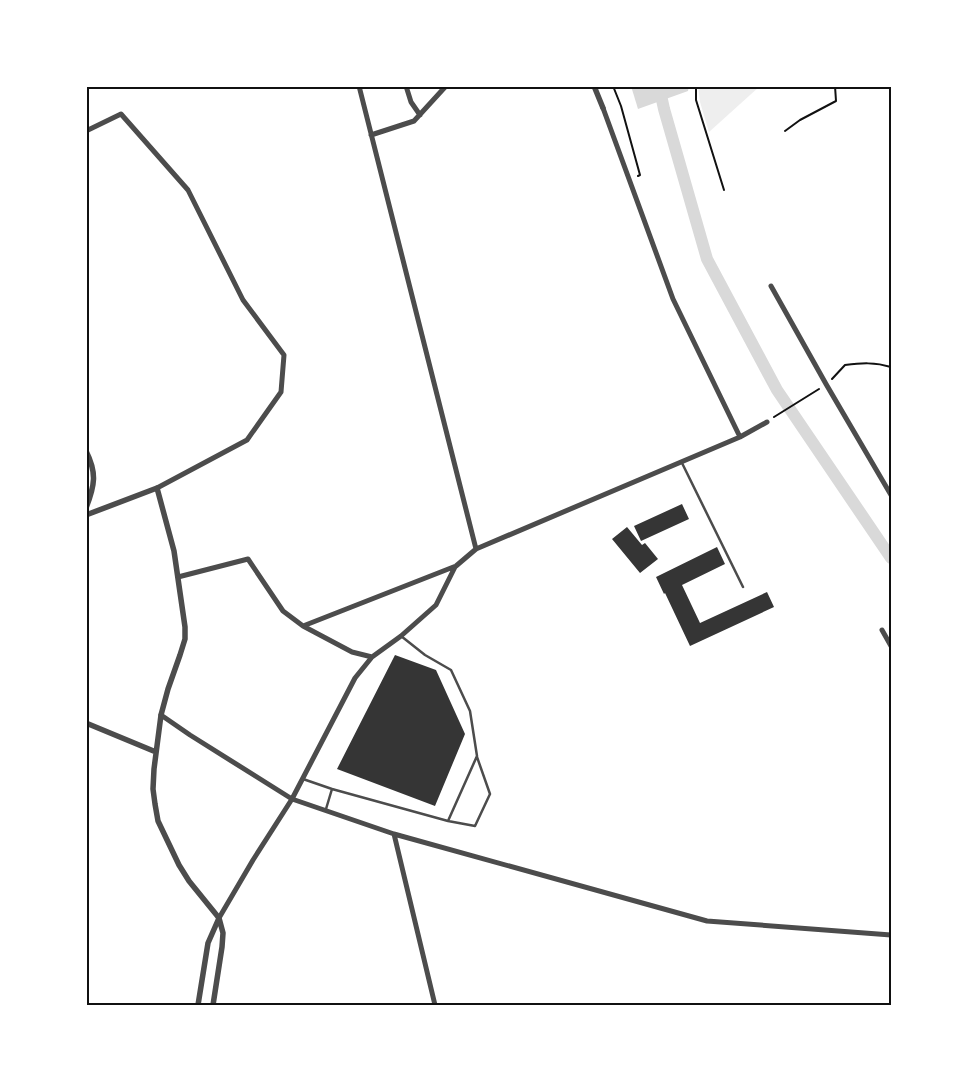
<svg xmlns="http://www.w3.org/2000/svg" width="977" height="1091" font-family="'Space Grotesk',sans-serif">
<rect width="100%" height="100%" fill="#fff"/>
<path fill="#eee" d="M698,86h62l-51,46 -9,-30z"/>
<path fill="#d9d9d9" d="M631,86h58l-1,5 -50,18z"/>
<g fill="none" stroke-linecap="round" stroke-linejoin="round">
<path stroke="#d9d9d9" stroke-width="12" d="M659,86l5,23 43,150 70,131 114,168"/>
</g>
<path fill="#353535" d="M682,504l7,15 -48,22 -7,-15z
M627,527l15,18 3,-2 13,16 -18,14 -28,-34z
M717,547l8,17 -43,21 18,38 67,-31 7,15 -84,39 -25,-53 -1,1 -8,-17z
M395,655l41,15 29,64 -30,72 -98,-37z"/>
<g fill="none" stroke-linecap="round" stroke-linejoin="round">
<path stroke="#111" stroke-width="2" d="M613,86l8,20 19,69 -2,1
M696,86v14l28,90
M785,131l15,-11 36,-19 -1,-15
M832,379l13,-14c16,-2 30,-3 46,2
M774,417l45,-28"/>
<path stroke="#4c4c4c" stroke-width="2.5" d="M682,463l61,124
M303,779l29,10
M326,809l6,-20 116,32 29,-65 -7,-45 -19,-41 -26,-15 -24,-19
M448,821l27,5 15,-32 -13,-37"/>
<path stroke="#4c4c4c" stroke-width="5" d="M359,86l117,463
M406,86l5,16 9,13
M603,108l70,191 67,138
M86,131l35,-17 67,76 55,110 41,55 -3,37 -34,48 -90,48
M371,135l43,-14 32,-35
M771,286l55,98 65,111
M178,577l70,-18 35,52 20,15 153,-60 20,-17 264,-112 27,-15
M303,626l49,26 20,5
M882,630l9,16
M161,715l29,20 102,64 102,35 313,87 184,14
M394,834l41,171
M219,918l34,-58 39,-61 63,-121 17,-21 29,-21 35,-31 19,-38"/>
<path stroke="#4c4c4c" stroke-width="5.5" d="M594,86l9,22
M86,451c11,22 9,34 0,57
M86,515l71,-27 17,63 11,76v12l-5,16 -12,34 -7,26 -7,54 -1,20 2,15 3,17 21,44 10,16 30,37 4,15 -1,14 -9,58
M86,723l70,29
M198,1005l10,-62 11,-25"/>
</g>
<rect width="977" height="1091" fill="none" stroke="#ffffff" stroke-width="175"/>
<rect x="88" y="88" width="802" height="916" fill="none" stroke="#111" stroke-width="2"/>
</svg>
